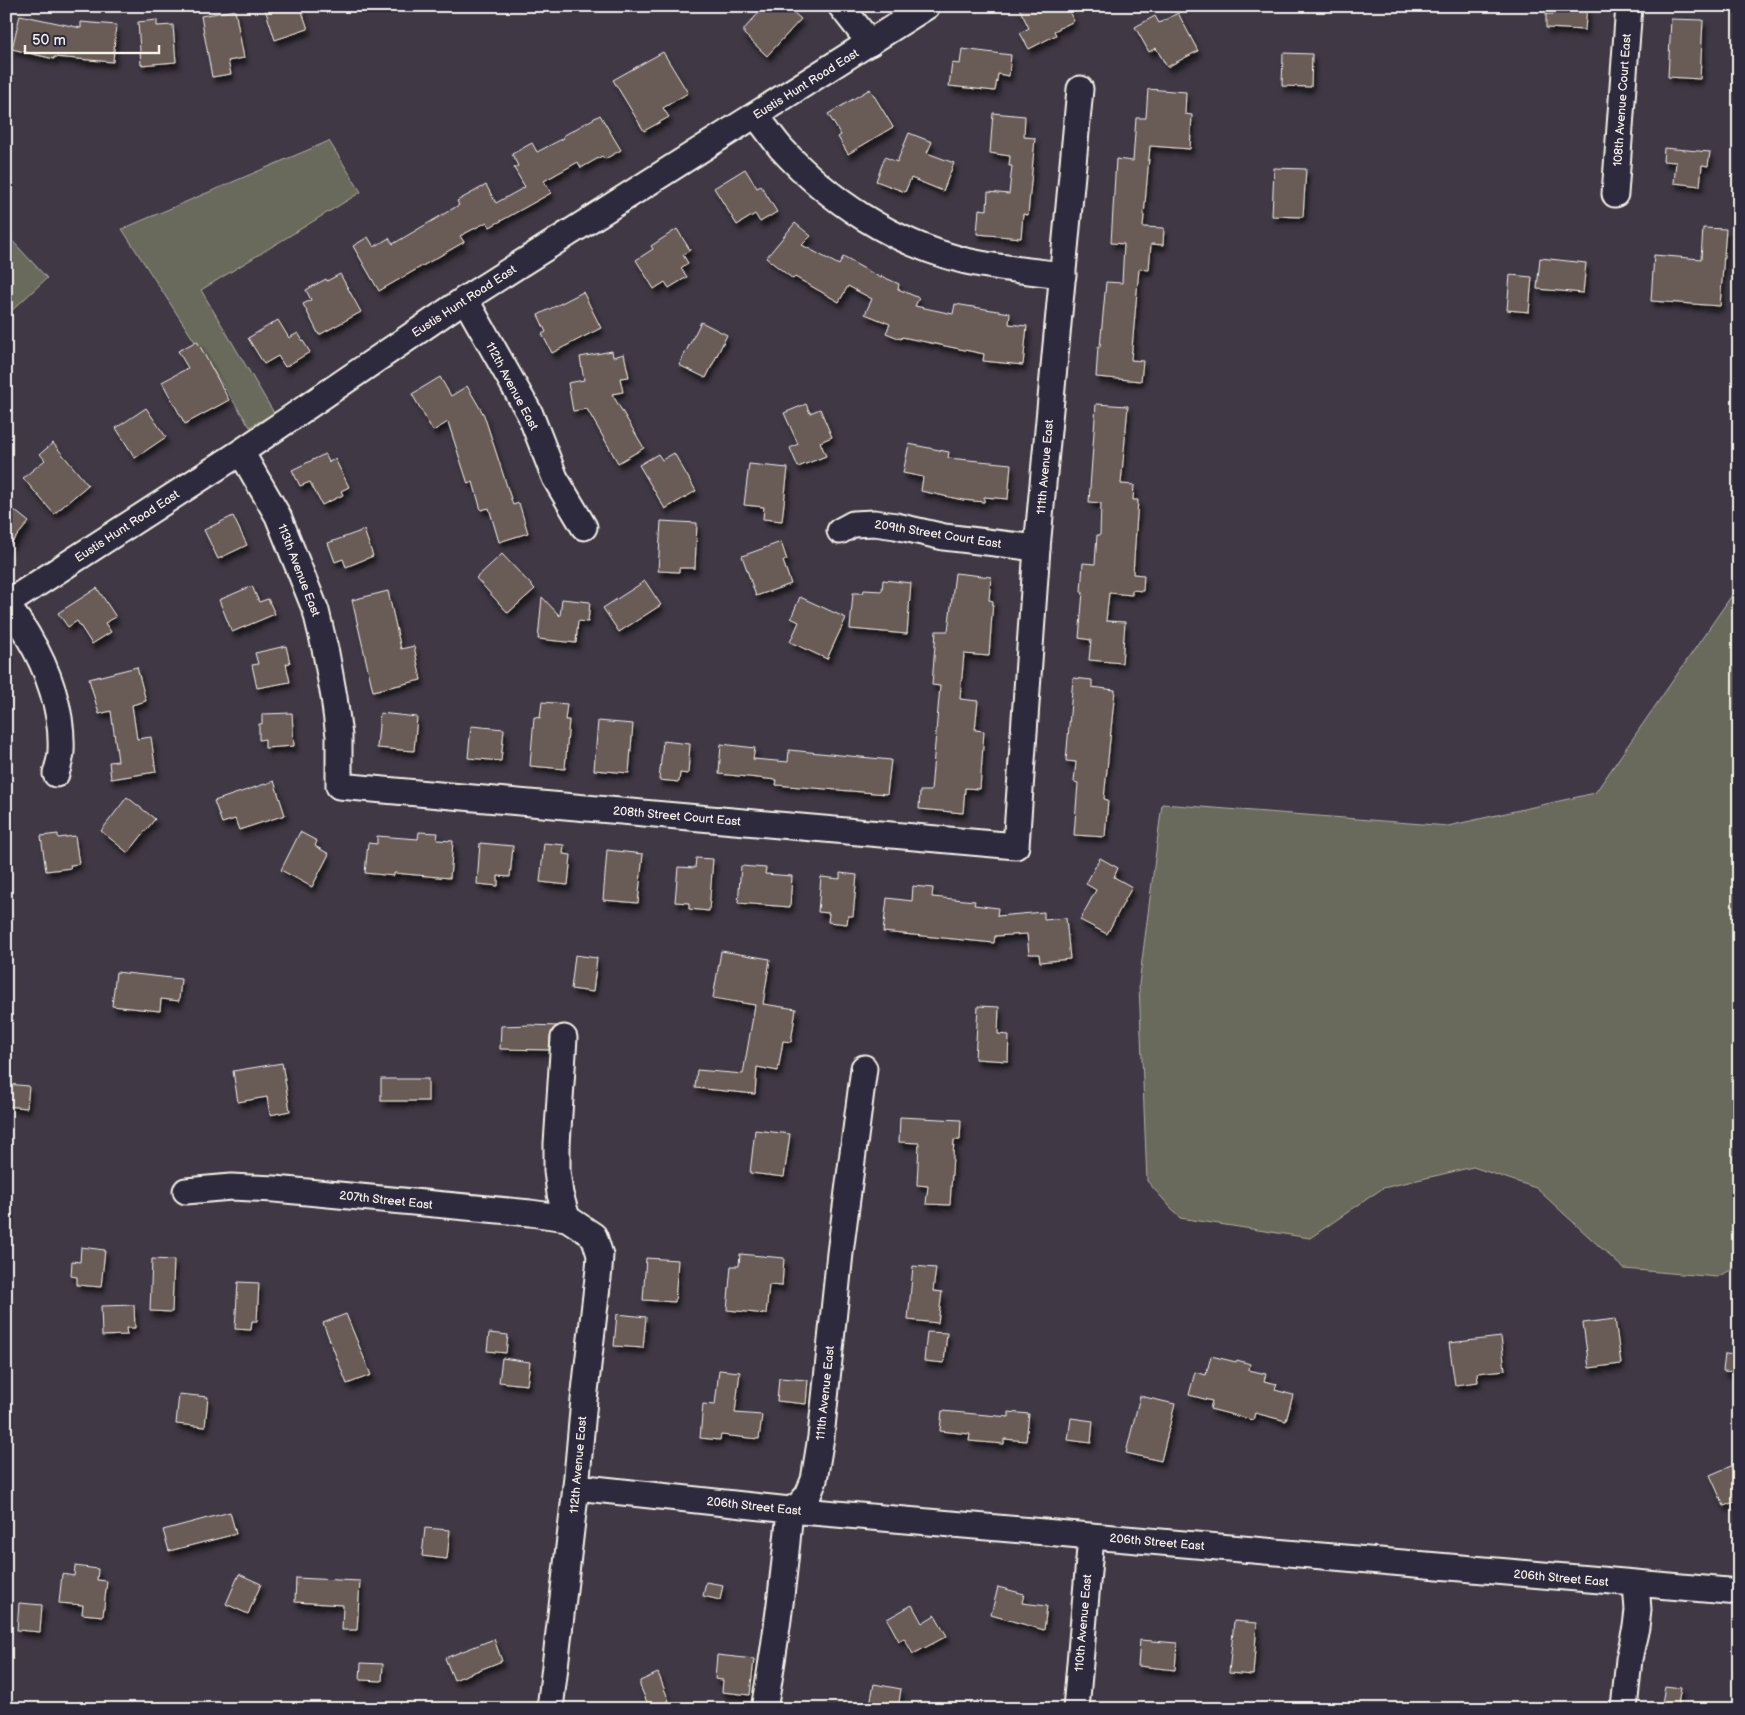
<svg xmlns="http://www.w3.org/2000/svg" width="1745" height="1715" font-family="'Balsamiq Sans',sans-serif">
<defs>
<filter id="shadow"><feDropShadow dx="3" dy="5.5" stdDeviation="2.5" flood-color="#0009"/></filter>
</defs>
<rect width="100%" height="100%" fill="#403945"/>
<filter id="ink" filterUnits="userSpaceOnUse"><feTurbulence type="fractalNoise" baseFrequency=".02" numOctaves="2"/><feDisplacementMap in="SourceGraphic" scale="10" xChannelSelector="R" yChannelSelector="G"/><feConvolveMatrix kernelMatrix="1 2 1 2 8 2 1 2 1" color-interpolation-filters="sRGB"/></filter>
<g filter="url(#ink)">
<!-- green -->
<g fill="#6a6b5c" stroke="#afaea2">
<path d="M329 141 361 192 201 290 274 413 250 427 122 229Z"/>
<path d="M6 234 47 278 6 316Z"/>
<path d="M1739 585V1266L1717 1277 1624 1269 1536 1188 1473 1167 1383 1188 1310 1238 1180 1218 1147 1181 1139 984 1162 804 1448 826 1595 793Z"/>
</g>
<!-- building -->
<g fill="#695b57" stroke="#f4f1e8" filter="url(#shadow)">
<path d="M264 6H300L308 29 275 40Z"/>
<path d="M765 6H786L801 19 767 56 744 34V29Z"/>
<path d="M1018 6H1066L1074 21 1054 31 1056 35 1029 49 1020 33 1029 28Z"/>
<path d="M1553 6H1587L1585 30 1546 28V14H1553Z"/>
<path d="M235 10 244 58 228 61 231 74 212 77 201 16Z"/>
<path d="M1178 13 1198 51 1167 67 1156 48 1149 52 1135 27 1155 16 1159 23Z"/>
<path d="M20 15 81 28V22L116 25 113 62 54 57V59L12 49Z"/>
<path d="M1671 19 1703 20 1700 79 1668 77Z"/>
<path d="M157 20V26L173 25 176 62 141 65 138 22Z"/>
<path d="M962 49 1011 55 1009 76 998 74 995 91 949 86 952 63 960 64Z"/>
<path d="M663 52 688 93 663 108 669 117 644 131 613 80Z"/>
<path d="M1283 53 1312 54 1311 87 1282 86Z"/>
<path d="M870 89 893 127 848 154 838 137 841 135 828 114Z"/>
<path d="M1148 89 1186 92 1185 114 1192 115 1190 149 1150 146 1143 227 1164 228 1163 245 1151 244 1149 270 1139 269 1131 360 1143 361 1141 381 1096 377 1098 347H1100L1106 282 1122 283 1124 244 1111 243 1116 159 1133 161 1136 118H1146Z"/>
<path d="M993 113 1025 116 1024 137 1035 138 1028 215 1023 214 1021 238 977 234 979 209 987 210 988 192 1009 194 1012 166H1009L1010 156 990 153Z"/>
<path d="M600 115 621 150 605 159 602 156 581 168 578 162 544 181 551 193 490 227 487 222 460 236 464 242 379 291 353 246 368 237 374 247 389 238 393 244 459 205 457 201 486 185 496 203 525 187 514 168 518 166 512 154 532 143 537 152 564 138 563 136Z"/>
<path d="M909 133 932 142 927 153 954 163 943 191 911 178 905 192 876 181 885 157 897 162Z"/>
<path d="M1664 148 1710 152 1708 166 1702 165 1700 186 1674 183 1676 162 1663 161Z"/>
<path d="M1274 168 1306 169 1303 217 1272 216Z"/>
<path d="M745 169 757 188 761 186 777 212 760 222 755 214 737 225 714 188Z"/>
<path d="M795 223 811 236 802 245 839 265 843 257 881 278V276L899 284 898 289 919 298 915 306 953 314 955 304 1010 313 1009 324 1027 326 1023 365 983 361 984 354 902 337 901 339 886 333 890 324 865 314 872 299 848 286 839 302 795 277 793 279 766 258Z"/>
<path d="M1703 228 1726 229 1720 306 1651 301 1654 255 1701 259Z"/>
<path d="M677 229 690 250 683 255 688 263 681 268 687 277 669 288 665 282 654 289 636 260 653 249 651 246Z"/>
<path d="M1540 258 1586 263 1583 293 1537 289Z"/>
<path d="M340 274 361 312 319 335 303 304 311 300 306 290 326 279 327 281Z"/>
<path d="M1510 275 1532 277 1529 312 1507 310Z"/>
<path d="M583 292 601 328 552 353 542 334 546 332 538 315Z"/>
<path d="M278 320 289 338 298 333 310 352 285 367 278 356 264 364 248 338Z"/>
<path d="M701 322 727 335 706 378 679 365Z"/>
<path d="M197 341 229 400 185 424 162 382 188 368 178 351Z"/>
<path d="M612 351 613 357 624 354 629 377 620 378 623 392 612 394 644 448 618 463 587 409 573 411 568 383 584 380 580 357Z"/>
<path d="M440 377 451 396 467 386 484 415 513 505 519 503 528 533 499 542 489 508 481 510 473 482 468 484 448 422 433 431 412 394Z"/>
<path d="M806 404 810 413 820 409 832 437 820 442 826 456 798 467 790 448 798 444 784 413Z"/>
<path d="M1096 404 1128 406 1121 484 1134 485 1133 500H1138L1133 574 1144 575 1143 591 1132 590V595L1109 593 1106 621 1125 622 1122 663 1089 660 1091 640 1079 638 1083 592H1081L1083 563 1095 564 1097 535H1100L1101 503 1089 502Z"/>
<path d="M146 408 166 437 135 458 116 428Z"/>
<path d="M53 443 88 485 54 514 23 478 45 460 40 454Z"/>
<path d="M909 444 949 452 948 458 1011 464 1008 499 984 497V502L963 500 921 491 923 477 903 473Z"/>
<path d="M674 453 696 491 665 509 639 465 658 454 662 460Z"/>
<path d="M325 454 329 462 335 459 349 487 341 491 343 495 322 505 310 482 300 486 292 470Z"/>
<path d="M749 464 788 468 782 521 763 519 764 507 744 505Z"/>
<path d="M14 510 29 522 6 549V519Z"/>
<path d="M233 516 247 545 218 559 204 530Z"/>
<path d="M661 521 697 523 695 568H679V572L658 571Z"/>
<path d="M364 530 373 556 346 567 343 559 335 562 328 543Z"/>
<path d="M781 542 787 560 783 561 791 584 756 596 742 556Z"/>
<path d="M502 554 535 589 508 613 476 578Z"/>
<path d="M955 573 991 577 989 600 993 601 989 656 964 654 960 699 978 701 975 730 984 731 980 789 965 788 963 813 919 809 920 791H931L940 686 932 685 936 631H948Z"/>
<path d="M883 580 911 583 907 634 850 629 853 593H863L864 590 882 591Z"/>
<path d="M645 581 661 605 619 632 603 608Z"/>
<path d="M252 586 259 602 268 599 275 614 232 632 219 600Z"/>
<path d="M97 588 116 617 105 623 111 632 92 644 77 621 68 627 58 613Z"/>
<path d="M388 591 401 649 414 646 421 680 373 691 352 600Z"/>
<path d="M542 597 560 616 562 599 590 602 588 622 578 621 576 643 538 639Z"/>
<path d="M800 597 846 618 827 659 790 642 799 622 791 618Z"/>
<path d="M286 646 290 663 286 664 290 682 257 688 252 665 258 664 255 653Z"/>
<path d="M137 667 146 701 132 705 137 739 151 737 156 772 111 779 109 762 118 761 111 711 99 714 89 679Z"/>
<path d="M1073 678 1092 680V687L1115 690 1104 799 1108 800 1105 837 1074 835 1078 783 1074 782 1076 762 1066 761Z"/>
<path d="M542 702 567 704 565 720H569L565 769 530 766 534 717 540 718Z"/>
<path d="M292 713 294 746 265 748V739L259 740V724H262V714Z"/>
<path d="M380 713 417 717 414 751 377 748Z"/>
<path d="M598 721 633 724 629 773 594 770Z"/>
<path d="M471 726 504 729 501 761 468 758Z"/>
<path d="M663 741 690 744 688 774 680 773 679 782 659 780Z"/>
<path d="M721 744 755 748 753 759 788 762 789 750 891 760 887 794 776 785 777 780 719 774Z"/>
<path d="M274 781 285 815 239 830 235 819 222 823 214 801Z"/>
<path d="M127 797 155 819 128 853 101 831Z"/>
<path d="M300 832 317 841 315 846 329 854 312 887 281 870Z"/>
<path d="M419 832 438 833 437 840 453 841 450 878 394 873V876L365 873 368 843 377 844V836L418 839Z"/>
<path d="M58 834V838L75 836 79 864 70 865 71 868 46 871 41 836Z"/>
<path d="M480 843 513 846 510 877 498 876V886L477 884Z"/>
<path d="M544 843 564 845 563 854 571 855 568 885 540 882Z"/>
<path d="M607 850 643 854 638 903 603 900Z"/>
<path d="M696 858 713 859 709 911 689 909V903L675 902 678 867 695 868Z"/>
<path d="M1100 858 1118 868 1114 877 1132 887 1107 934 1080 920 1096 890 1086 884Z"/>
<path d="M741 866 766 868 765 874 792 876 790 907 738 903Z"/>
<path d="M840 873 857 875 853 916H848L847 924 828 922 829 913 818 912 821 877 840 879Z"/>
<path d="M913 886 933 888 932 897 975 901 974 905 998 908 997 916 1044 912V920L1066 918 1070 959 1040 962 1039 954H1029L1027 934 995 936 994 943 883 932 887 898 912 901Z"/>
<path d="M721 951 770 959 763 1004 796 1009 791 1042 783 1041 778 1071 757 1067 755 1094 695 1088 697 1070 743 1074 755 1005 713 998Z"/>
<path d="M575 955 597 958 593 992 571 989Z"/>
<path d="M116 972 181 979 179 1001 161 999 160 1011 112 1006Z"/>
<path d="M978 1006 999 1007 998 1034 1009 1035 1008 1061 975 1059Z"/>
<path d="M530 1025 557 1026 552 1030 550 1037 549 1050 500 1049 501 1026Z"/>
<path d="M282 1063 290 1111 270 1115 267 1097 238 1102 233 1071Z"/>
<rect x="381" y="1079" width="47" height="22"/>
<path d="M6 1084 29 1086 27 1108 6 1106Z"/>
<path d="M900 1117 961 1120 960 1140H954L950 1205 926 1204 928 1186 917 1185 919 1143 899 1142Z"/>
<path d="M755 1130 790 1134 784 1177 750 1173Z"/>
<path d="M81 1247 105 1250 101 1287 77 1285V1277L71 1276 72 1261 80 1262Z"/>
<path d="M740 1254 784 1258 782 1286 769 1285 766 1314 727 1310 731 1266H739Z"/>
<path d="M646 1258 678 1260 675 1302 643 1300Z"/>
<path d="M152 1259 174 1260 172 1312 150 1311Z"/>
<path d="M913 1266 936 1268 933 1291 942 1292 938 1323 908 1320Z"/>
<path d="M238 1282 259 1283 257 1321H252L251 1330 235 1329Z"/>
<path d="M134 1305 135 1328H126L127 1335 102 1336 101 1306Z"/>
<path d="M346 1314 371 1375 347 1384 323 1323Z"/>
<path d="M617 1314 646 1317 643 1348 614 1346Z"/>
<path d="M1615 1319 1621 1364 1589 1368 1583 1323Z"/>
<path d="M927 1332 947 1333 944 1363 924 1361Z"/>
<path d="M489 1333 508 1335 506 1353 487 1351Z"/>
<path d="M1501 1337 1505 1370 1477 1373 1478 1382 1455 1385 1449 1343Z"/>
<path d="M1725 1354 1739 1355V1372L1723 1371Z"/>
<path d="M1211 1356 1236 1362 1237 1360 1250 1364 1249 1370 1266 1374 1264 1381 1277 1384 1275 1390 1293 1395 1286 1421 1255 1413 1253 1420 1210 1409 1212 1401 1189 1395 1195 1372 1206 1375Z"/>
<path d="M502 1358 530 1362 527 1385 499 1382Z"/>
<path d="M719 1370 740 1372 735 1413 762 1415 759 1439 721 1435 720 1440 700 1438 703 1404 715 1405Z"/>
<path d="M779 1378 808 1380 806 1404 777 1401Z"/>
<path d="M179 1394 208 1397 205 1427 176 1424Z"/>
<path d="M1140 1396 1175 1404 1161 1461 1126 1453Z"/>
<path d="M942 1411 1009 1417V1412L1029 1414 1026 1441 1004 1439V1444L969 1441 970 1434 940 1431Z"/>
<path d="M1071 1418 1093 1421 1091 1443 1068 1440Z"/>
<path d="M1731 1466 1739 1481V1500L1724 1506 1710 1475Z"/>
<path d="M230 1512 236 1534 169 1551 163 1530Z"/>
<path d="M425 1528 450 1530 447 1559 422 1556Z"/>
<path d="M75 1566 98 1569 97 1580 107 1581 103 1616 82 1614 83 1605 59 1603 62 1574 74 1576Z"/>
<path d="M239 1574 261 1584 248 1614 226 1604Z"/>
<path d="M296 1578 360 1581 357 1630H342L343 1605 295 1602Z"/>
<path d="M706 1582 723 1585 720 1600 703 1596Z"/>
<path d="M998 1587 1024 1594 1022 1603 1047 1606 1044 1630 991 1615Z"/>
<path d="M19 1603 42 1605 40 1632 17 1630Z"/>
<path d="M912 1605 922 1623 935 1615 947 1636 913 1654 904 1638 899 1641 887 1619Z"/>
<path d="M1234 1621 1257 1623 1253 1675 1229 1673Z"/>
<path d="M494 1639 502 1661 454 1680 445 1658Z"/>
<path d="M1140 1640 1177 1643 1175 1670 1138 1666Z"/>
<path d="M717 1655 754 1659 750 1695 722 1692 723 1680 715 1679Z"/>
<path d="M361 1663 383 1664 382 1681 360 1680Z"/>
<path d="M658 1673 669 1701 665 1702 668 1709H650L640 1686V1681Z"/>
<path d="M874 1684 901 1689 898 1709 870 1704Z"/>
<path d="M1665 1686 1681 1688 1677 1709H1661Z"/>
</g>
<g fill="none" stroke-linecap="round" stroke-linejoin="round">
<!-- minor casing -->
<g stroke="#f4f1e8" stroke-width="29">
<g id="minor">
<path d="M841 6 870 43"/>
<path d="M756 115C764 126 772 137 781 148 829 201 892 242 962 260 995 268 1030 271 1063 275"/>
<path d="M1615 194 1629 6"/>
<path d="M465 299 530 414 555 478 584 527"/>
<path d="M241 452 278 516 316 611 326 653 334 697 339 736V786L1016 846 1037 548 1080 89"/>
<path d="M840 531 853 524 874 523 896 526 944 537 1037 548"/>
<path d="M6 604 241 452 465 299 927 6"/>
<path d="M6 604C14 615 22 625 28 636 48 669 63 712 61 751 61 758 58 766 56 774"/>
<path d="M564 1038 557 1144V1171L560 1194 567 1218"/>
<path d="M186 1191 231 1187 275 1189 530 1213 567 1218 594 1236 600 1255 599 1269 584 1400 576 1487 550 1709"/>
<path d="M576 1487 790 1510 1739 1592"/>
<path d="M764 1709C776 1643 784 1577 790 1510L799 1505 808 1495 814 1480 821 1437 840 1253 864 1068"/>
<path d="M1076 1709 1091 1537"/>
<path d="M1624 1709 1629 1659 1636 1627 1638 1610 1636 1584"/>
</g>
</g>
<!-- minor -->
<use href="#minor" stroke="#2f2a3d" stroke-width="25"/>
</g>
</g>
<g text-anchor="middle" stroke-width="4.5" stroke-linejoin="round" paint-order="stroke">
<!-- street labels -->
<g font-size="12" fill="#f4f1e8" stroke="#2f2a3d">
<text transform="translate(806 84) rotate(-32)" y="4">Eustis Hunt Road East</text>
<text transform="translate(1622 100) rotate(-86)" y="4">108th Avenue Court East</text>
<text transform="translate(464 301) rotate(-33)" y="4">Eustis Hunt Road East</text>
<text transform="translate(512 386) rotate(62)" y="4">112th Avenue East</text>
<text transform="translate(1045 467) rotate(-85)" y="4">111th Avenue East</text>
<text transform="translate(127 526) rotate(-33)" y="4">Eustis Hunt Road East</text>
<text transform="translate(938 534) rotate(9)" y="4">209th Street Court East</text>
<text transform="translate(299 570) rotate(69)" y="4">113th Avenue East</text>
<text transform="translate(677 816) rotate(5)" y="4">208th Street Court East</text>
<text transform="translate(386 1200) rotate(6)" y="4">207th Street East</text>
<text transform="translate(825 1393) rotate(-84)" y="4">111th Avenue East</text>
<text transform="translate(578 1465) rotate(-85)" y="4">112th Avenue East</text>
<text transform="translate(754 1506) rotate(6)" y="4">206th Street East</text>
<text transform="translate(1157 1542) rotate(5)" y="4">206th Street East</text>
<text transform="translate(1561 1578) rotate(5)" y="4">206th Street East</text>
<text transform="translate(1083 1623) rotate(-85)" y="4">110th Avenue East</text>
</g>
</g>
<!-- margin -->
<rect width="1745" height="1715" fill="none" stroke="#2f2a3d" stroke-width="25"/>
<rect x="12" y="12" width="1720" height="1690" fill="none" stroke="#f4f1e8" stroke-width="2" filter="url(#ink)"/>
<!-- scale -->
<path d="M25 45v8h134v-8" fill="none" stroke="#f4f1e8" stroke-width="2.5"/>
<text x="32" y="45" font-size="15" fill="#f4f1e8" stroke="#2f2a3d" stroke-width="4" paint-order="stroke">50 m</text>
</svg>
